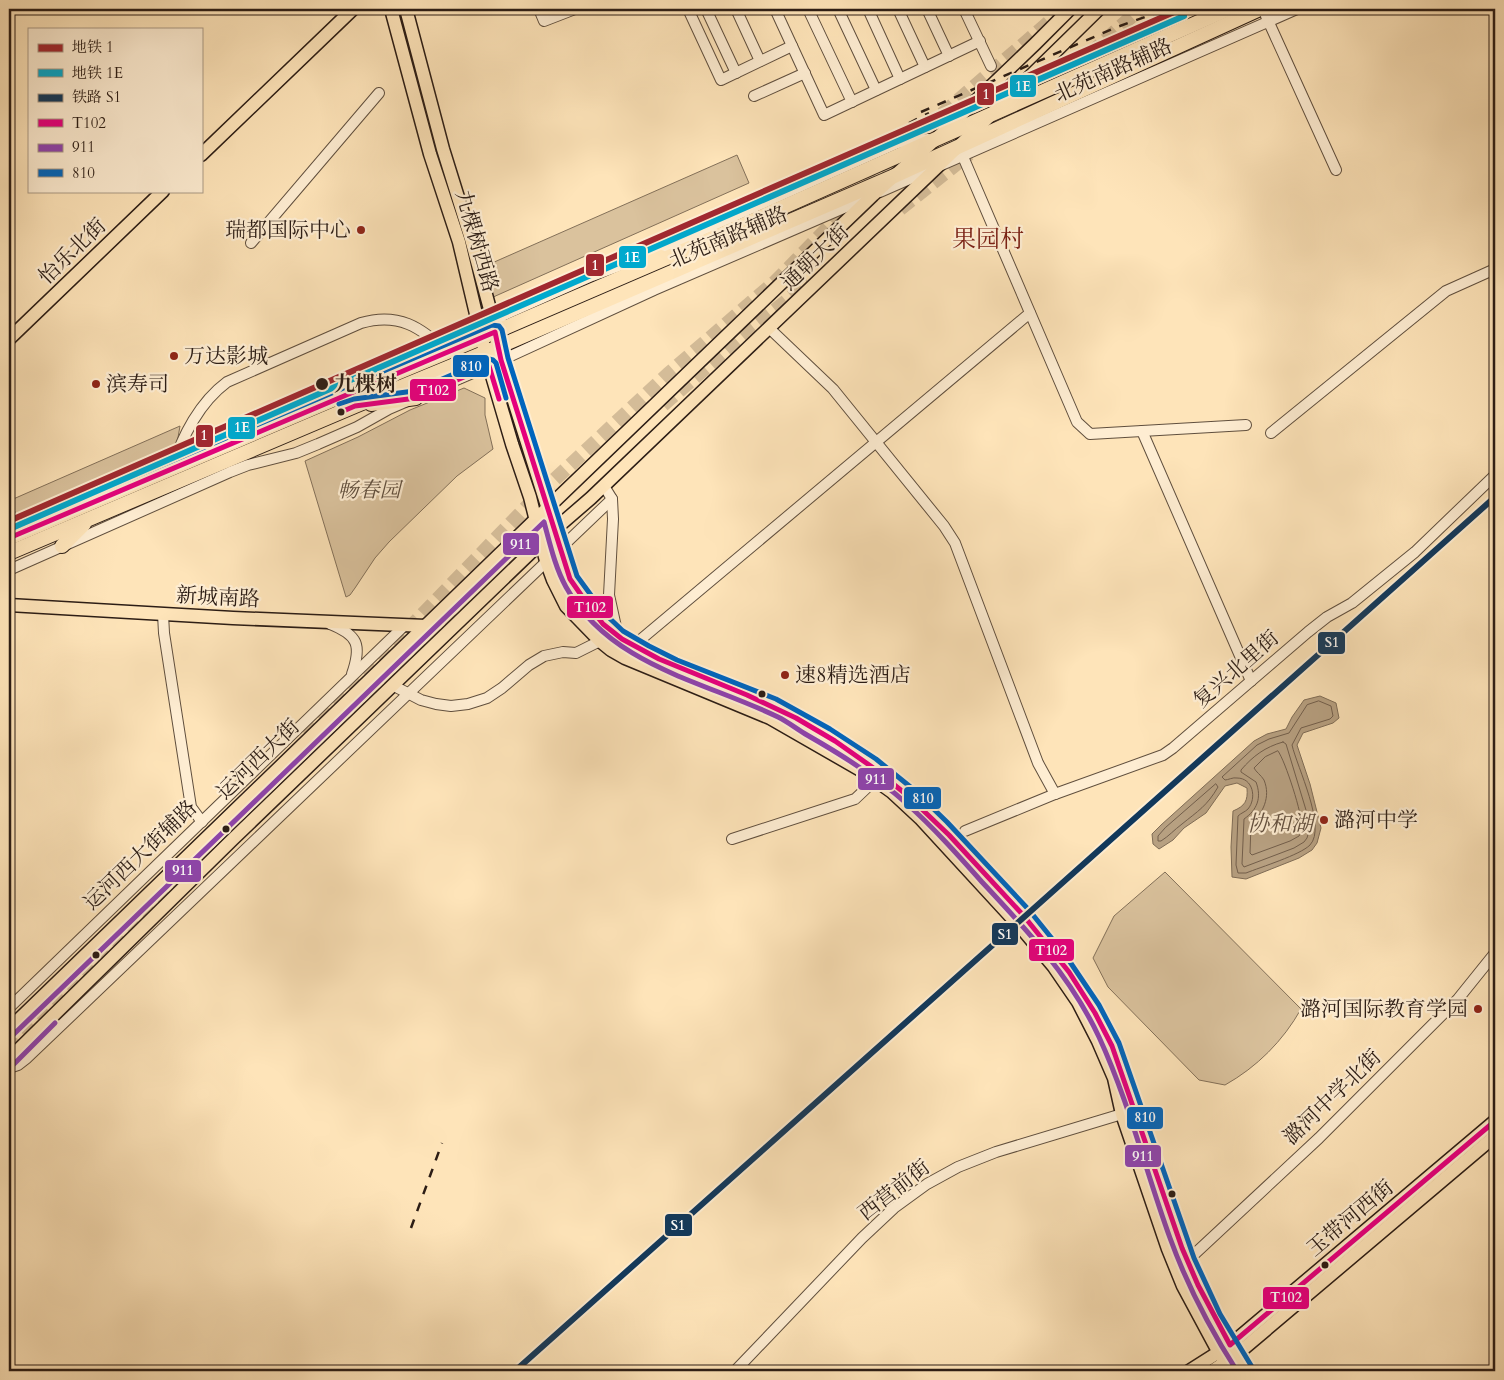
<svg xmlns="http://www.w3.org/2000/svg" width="1504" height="1380" font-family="Cardo,'Noto Serif SC',serif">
<rect width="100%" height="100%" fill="#fee4b9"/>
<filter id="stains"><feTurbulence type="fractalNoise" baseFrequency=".004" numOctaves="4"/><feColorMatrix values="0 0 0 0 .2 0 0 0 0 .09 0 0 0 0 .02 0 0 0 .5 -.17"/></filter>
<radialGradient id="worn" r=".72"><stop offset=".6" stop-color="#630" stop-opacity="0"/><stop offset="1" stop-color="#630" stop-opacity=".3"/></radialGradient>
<!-- green -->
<g fill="#dac29d" stroke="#837059">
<path d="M737 155 749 183 491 298 483 267Z"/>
<path d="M464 388 485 398V415L493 449 457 476 389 542 375 558 355 588 350 595 346 597 305 461 358 437 410 410Z"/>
<path d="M180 426 176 449 17 518 11 500Z"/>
<path d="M1165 872 1301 1009C1283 1041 1257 1067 1225 1085L1199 1080 1108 987 1093 958 1114 916Z"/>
</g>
<!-- water -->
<path fill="#b7a081" stroke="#7f6c56" d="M1320 696 1336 703 1339 718 1333 723 1303 733 1297 745 1310 784 1321 828 1317 843 1312 850 1299 858 1246 879 1232 877 1231 847 1233 811C1245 806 1248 801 1247 788L1237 783 1225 786 1206 813 1184 828 1173 840 1159 849 1153 844 1152 834 1161 825 1254 741 1267 734 1286 729 1292 717 1304 700Z"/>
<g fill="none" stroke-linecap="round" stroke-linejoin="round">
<!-- shore -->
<g stroke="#725e4b" stroke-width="1">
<path d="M1319 701 1331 706 1333 716 1330 719 1301 728 1292 745C1297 767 1327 827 1310 845 1300 855 1261 867 1246 873H1238L1236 865 1238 816C1241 813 1245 812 1248 809 1257 798 1253 778 1237 778 1233 777 1228 780 1225 780L1222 777 1257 745 1269 739 1289 733 1307 705Z"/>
<path d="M1283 742 1286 744 1306 810 1310 827 1307 838 1304 842 1294 848 1244 867 1242 864 1244 819C1257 810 1262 798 1256 782L1241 772V770C1253 756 1265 747 1283 742Z"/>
<path d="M1278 751C1285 760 1303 816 1302 828 1302 829 1300 835 1299 836L1290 841 1252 855 1250 853 1251 824C1263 813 1271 797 1264 780 1261 775 1256 772 1254 768L1265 757Z"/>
<path d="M1216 784 1218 787C1207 806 1198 811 1182 824 1174 830 1169 836 1161 841H1158V836L1165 828Z"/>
</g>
<!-- highway-tunnel -->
<g stroke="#d4bc98" stroke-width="14" stroke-dasharray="14 7" stroke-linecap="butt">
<path d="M1009 121 1070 72 1140 9"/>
<path d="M867 187 920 133 1055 17"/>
<path d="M900 209 969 154"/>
<path d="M663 405 746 333 809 283"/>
<path d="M305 734 362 677 538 495 668 374 776 281 852 203"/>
<path d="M9 1050 375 689 465 595"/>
</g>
<!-- minor casing -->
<g stroke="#604f3e" stroke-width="12">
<g id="minor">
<path d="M539 9 544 21 575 9"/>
<path d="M688 9 721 80 792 46"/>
<path d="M706 9 736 73"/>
<path d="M736 9 760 61"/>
<path d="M775 9 824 115 980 41"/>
<path d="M808 9 852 102"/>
<path d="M838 9 876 90"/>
<path d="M868 9 900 79"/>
<path d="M898 9 925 67"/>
<path d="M927 9 949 56"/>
<path d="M964 9 991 66"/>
<path d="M1266 16 1336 170"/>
<path d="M754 96 805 73"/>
<path d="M961 152 1077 422 1090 434 1246 425"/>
<path d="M880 192 1297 9"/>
<path d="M251 243 379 93"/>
<path d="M769 328 833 389 944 526 955 543 1038 763 1055 794"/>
<path d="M495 332 502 316 592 276 638 259 898 143 928 139"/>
<path d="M1142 431 1251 681"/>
<path d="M1271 433 1446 291 1495 269"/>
<path d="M173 467C182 436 200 402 227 382L361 323C398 312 421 327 447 352"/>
<path d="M604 486 612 499 613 519 609 595 618 636"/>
<path d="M9 527 99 489 126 483"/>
<path d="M9 570 230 472 248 465 296 453 318 444 357 427 389 409 489 366 654 290 867 198"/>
<path d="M163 614 164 633 191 807 202 822"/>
<path d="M330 624C358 635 362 645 352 674"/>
<path d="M633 646 1030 313"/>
<path d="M394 686 421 700 436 704 451 706 468 704 487 698 502 688 529 665 544 656 563 652 576 653 600 641"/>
<path d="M965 831 1055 794 1163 755 1173 748 1308 632 1327 617 1352 603 1415 552 1495 475"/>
<path d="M732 839 855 799 875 780"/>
<path d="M9 1008 405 625"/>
<path d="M9 1068 18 1065 27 1058 612 499"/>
<path d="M1187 1261 1319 1138 1458 999 1495 953"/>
<path d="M735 1371 862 1238 894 1208 927 1184 958 1167 996 1152 1122 1114"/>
</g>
</g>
<!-- major casing -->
<g stroke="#2c1d15" stroke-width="15">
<g id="major">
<path d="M391 9 430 154 459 242 485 352 512 444 530 497 546 561 553 580 566 606 600 641 611 650 625 658 770 718 864 772 892 792 920 818 1023 930 1054 967 1078 1002 1098 1041 1114 1078 1122 1114 1168 1249 1183 1286 1219 1353 1231 1371"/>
<path d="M406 9 443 149 471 239 491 313 501 360 570 579C583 601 599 622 619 637 651 660 696 675 733 690 748 696 764 701 778 709 810 726 842 744 871 765 905 790 935 820 963 850 1017 907 1072 964 1107 1035 1122 1065 1131 1100 1142 1132 1157 1175 1170 1219 1187 1261 1202 1299 1224 1337 1246 1371"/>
<path d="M201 155 353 9"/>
<path d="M9 339 163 191"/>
<path d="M9 605 233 618 426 626"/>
<path d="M9 1029 536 519 873 195 937 138 1035 44 1070 9"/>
<path d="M9 1059 233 839 554 530 591 498 958 147 1099 9"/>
<path d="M1189 1371 1230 1345 1495 1121"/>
<path d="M1212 1371 1236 1355 1495 1136"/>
</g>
</g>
<!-- highway casing -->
<g stroke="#2c1d15" stroke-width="16">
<g id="highway">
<path d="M638 259 661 257"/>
<path d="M371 404 416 398"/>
<path d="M9 538 351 392 481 338 734 229 1228 9"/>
<path d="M62 546 84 524"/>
<path d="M9 553 355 406 498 347 892 177 1260 9"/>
</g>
</g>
<!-- minor -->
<use href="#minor" stroke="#feedd2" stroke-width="10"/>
<!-- major -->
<use href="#major" stroke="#fee4b9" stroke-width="12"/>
<!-- highway -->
<use href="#highway" stroke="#fee4b9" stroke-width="14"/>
<!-- rail -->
<g stroke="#2c1d15" stroke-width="2.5" stroke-dasharray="9 9" stroke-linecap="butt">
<path d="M921 112 1117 27 1167 9"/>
<path d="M909 123 929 113"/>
<path d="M411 1228 442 1143"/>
</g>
<!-- bus-1 casing -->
<g stroke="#feedd2" stroke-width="9">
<g id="bus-1">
<path d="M341 412 355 406 416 398 489 366 499 399"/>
<path d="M9 538 495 332 501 360 570 579 586 602 603 624 622 639 659 659 747 695 796 718 835 741 872 767 907 795 949 835 1023 915 1069 972 1095 1013 1112 1046 1182 1248 1198 1285 1230 1345 1495 1121"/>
</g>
</g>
<!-- bus-2 casing -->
<g stroke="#feedd2" stroke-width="9">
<g id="bus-2">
<path d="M14 1034 544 522C550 544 555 567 566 587 610 666 704 681 778 717 788 722 797 729 807 735 842 755 876 776 906 803 934 828 958 855 982 882 1027 930 1071 977 1099 1037 1129 1102 1146 1172 1170 1238 1187 1285 1210 1329 1237 1371"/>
<path d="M14 1064 55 1023"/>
</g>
</g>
<!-- bus-3 casing -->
<g stroke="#feedd2" stroke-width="9">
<g id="bus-3">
<path d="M339 404 354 399 414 391 489 359 493 360 496 363 506 398"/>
<path d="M9 530 492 325 499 326 502 330 508 358 577 576 604 613 623 631 649 646 677 660 776 699 830 729 876 759 913 789 947 822 1029 910 1066 956 1099 1005 1119 1043 1194 1258 1220 1314 1252 1367"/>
</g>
</g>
<!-- bus-1 -->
<use href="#bus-1" stroke="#e5007d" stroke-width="5"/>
<!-- bus-2 -->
<use href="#bus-2" stroke="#8e44ad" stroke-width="5"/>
<!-- bus-3 -->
<use href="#bus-3" stroke="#0065bd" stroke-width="5"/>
<!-- rail-1 casing -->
<g stroke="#feedd2" stroke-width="10">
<path id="rail-1" d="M515 1371 1495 497"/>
</g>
<!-- rail-1 -->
<use href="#rail-1" stroke="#11385b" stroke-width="6"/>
<!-- metro-1 casing -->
<g stroke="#feedd2" stroke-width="10">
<path id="metro-1" d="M9 521 1181 9"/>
</g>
<!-- metro-2 casing -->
<g stroke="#feedd2" stroke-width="10">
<path id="metro-2" d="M12 528 1184 16"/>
</g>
<!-- metro-1 -->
<use href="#metro-1" stroke="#a12830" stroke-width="6"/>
<!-- metro-2 -->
<use href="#metro-2" stroke="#00a9ce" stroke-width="6"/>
</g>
<!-- markers -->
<g fill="#8f2418" stroke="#feedd2" stroke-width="2">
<circle cx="361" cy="230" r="5"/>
<circle cx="174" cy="356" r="5"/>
<circle cx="96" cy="384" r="5"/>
<circle cx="785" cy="675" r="5"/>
<circle cx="1324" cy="820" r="5"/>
<circle cx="1478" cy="1009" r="5"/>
</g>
<g fill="#2c1d15" stroke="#feedd2" stroke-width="2">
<circle cx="322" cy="384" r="7"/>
<circle cx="341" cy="412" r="4.5"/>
<circle cx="762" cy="694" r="4.5"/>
<circle cx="226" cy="829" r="4.5"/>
<circle cx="96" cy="955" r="4.5"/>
<circle cx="1172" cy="1194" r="4.5"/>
<circle cx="1325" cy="1265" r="4.5"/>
</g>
<g text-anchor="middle" stroke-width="4.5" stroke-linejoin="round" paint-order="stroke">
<!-- street labels -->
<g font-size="21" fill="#2c1d15" stroke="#feedd2">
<text transform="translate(1113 70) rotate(-24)" y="7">北苑南路辅路</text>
<text transform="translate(728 237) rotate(-23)" y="7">北苑南路辅路</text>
<text transform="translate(477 241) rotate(74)" y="7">九棵树西路</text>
<text transform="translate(72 251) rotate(-44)" y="7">怡乐北街</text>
<text transform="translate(815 257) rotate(-44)" y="7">通朝大街</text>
<text transform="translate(218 597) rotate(3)" y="7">新城南路</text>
<text transform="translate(1236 669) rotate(-41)" y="7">复兴北里街</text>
<text transform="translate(258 759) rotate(-44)" y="7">运河西大街</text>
<text transform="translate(140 855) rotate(-44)" y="7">运河西大街辅路</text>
<text transform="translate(1332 1097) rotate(-44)" y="7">潞河中学北街</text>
<text transform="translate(894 1190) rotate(-38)" y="7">西营前街</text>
<text transform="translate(1350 1218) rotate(-40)" y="7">玉带河西街</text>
</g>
<!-- poi labels -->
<g font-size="21" fill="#2c1d15" stroke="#feedd2" text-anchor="start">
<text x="351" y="237" text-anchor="end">瑞都国际中心</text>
<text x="184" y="363">万达影城</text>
<text x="106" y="391">滨寿司</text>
<text x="795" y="682">速8精选酒店</text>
<text x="1334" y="827">潞河中学</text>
<text x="1468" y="1016" text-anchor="end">潞河国际教育学园</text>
</g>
<!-- stop labels -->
<g font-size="21" font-weight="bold" fill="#2c1d15" stroke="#feedd2" text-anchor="start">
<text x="334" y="391">九棵树</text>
</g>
<!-- park labels -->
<g font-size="21" font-style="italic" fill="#604f3e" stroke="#feedd2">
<text x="369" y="497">畅春园</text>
</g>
<!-- water labels -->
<g font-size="22" font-style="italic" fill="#645140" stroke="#feedd2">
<text x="1280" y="831">协和湖</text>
</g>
<!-- quarter labels -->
<g font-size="24" fill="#7a1f14" stroke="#feedd2">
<text x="988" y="247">果园村</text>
</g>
</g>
<g stroke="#feedd2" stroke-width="2">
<rect x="1009" y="74" width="28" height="24" rx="5" fill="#00a9ce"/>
<rect x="976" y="82" width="19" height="24" rx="5" fill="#a12830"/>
<rect x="618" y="245" width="29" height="24" rx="5" fill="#00a9ce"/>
<rect x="585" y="253" width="20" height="24" rx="5" fill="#a12830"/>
<rect x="452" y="354" width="38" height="24" rx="5" fill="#0065bd"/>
<rect x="409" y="378" width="48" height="24" rx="5" fill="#e5007d"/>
<rect x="227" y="416" width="29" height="24" rx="5" fill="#00a9ce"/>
<rect x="195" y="424" width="19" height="24" rx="5" fill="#a12830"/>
<rect x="502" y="532" width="38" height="24" rx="5" fill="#8e44ad"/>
<rect x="566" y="595" width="48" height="24" rx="5" fill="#e5007d"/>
<rect x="1317" y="631" width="29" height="24" rx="5" fill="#11385b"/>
<rect x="857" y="767" width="38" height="24" rx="5" fill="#8e44ad"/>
<rect x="903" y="786" width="39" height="24" rx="5" fill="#0065bd"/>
<rect x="164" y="859" width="38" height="24" rx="5" fill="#8e44ad"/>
<rect x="991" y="922" width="28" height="24" rx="5" fill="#11385b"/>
<rect x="1028" y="938" width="47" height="24" rx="5" fill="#e5007d"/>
<rect x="1126" y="1106" width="38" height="24" rx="5" fill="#0065bd"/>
<rect x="1124" y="1144" width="38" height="24" rx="5" fill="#8e44ad"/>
<rect x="664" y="1213" width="29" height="24" rx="5" fill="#11385b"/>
<rect x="1262" y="1286" width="48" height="24" rx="5" fill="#e5007d"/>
</g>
<g font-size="14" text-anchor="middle" font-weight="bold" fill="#fff">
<text x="1023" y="91">1E</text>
<text x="986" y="99">1</text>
<text x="632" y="262">1E</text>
<text x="595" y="270">1</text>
<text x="471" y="371">810</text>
<text x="433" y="395">T102</text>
<text x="242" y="432">1E</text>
<text x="204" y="440">1</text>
<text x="521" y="549">911</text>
<text x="590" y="612">T102</text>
<text x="1332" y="647">S1</text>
<text x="876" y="784">911</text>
<text x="923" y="803">810</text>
<text x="183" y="875">911</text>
<text x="1005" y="939">S1</text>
<text x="1051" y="955">T102</text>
<text x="1145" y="1122">810</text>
<text x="1143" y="1161">911</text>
<text x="678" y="1230">S1</text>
<text x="1286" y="1302">T102</text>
</g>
<!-- margin -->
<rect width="1504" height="1380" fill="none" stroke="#fee4b9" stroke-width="30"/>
<rect x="10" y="10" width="1484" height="1360" fill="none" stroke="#2c1d15" stroke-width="2.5"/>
<rect x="15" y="15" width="1474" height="1350" fill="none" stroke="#2c1d15"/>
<!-- legend -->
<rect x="28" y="28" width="175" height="165" fill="#feedd2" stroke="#aa9a86"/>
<rect x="38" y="44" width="25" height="8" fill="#a12830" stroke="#aa9a86"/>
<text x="72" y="52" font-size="15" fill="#2c1d15">地铁 1</text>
<rect x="38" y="69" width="25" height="8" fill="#00a9ce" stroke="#aa9a86"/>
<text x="72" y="78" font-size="15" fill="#2c1d15">地铁 1E</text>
<rect x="38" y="94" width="25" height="8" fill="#11385b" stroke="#aa9a86"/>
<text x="72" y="102" font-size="15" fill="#2c1d15">铁路 S1</text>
<rect x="38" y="119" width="25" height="8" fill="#e5007d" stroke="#aa9a86"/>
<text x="72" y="128" font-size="15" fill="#2c1d15">T102</text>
<rect x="38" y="144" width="25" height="8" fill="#8e44ad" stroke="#aa9a86"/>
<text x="72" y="152" font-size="15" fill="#2c1d15">911</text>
<rect x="38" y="169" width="25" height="8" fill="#0065bd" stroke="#aa9a86"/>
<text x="72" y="178" font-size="15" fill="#2c1d15">810</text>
<rect width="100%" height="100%" filter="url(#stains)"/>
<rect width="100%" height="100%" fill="url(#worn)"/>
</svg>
